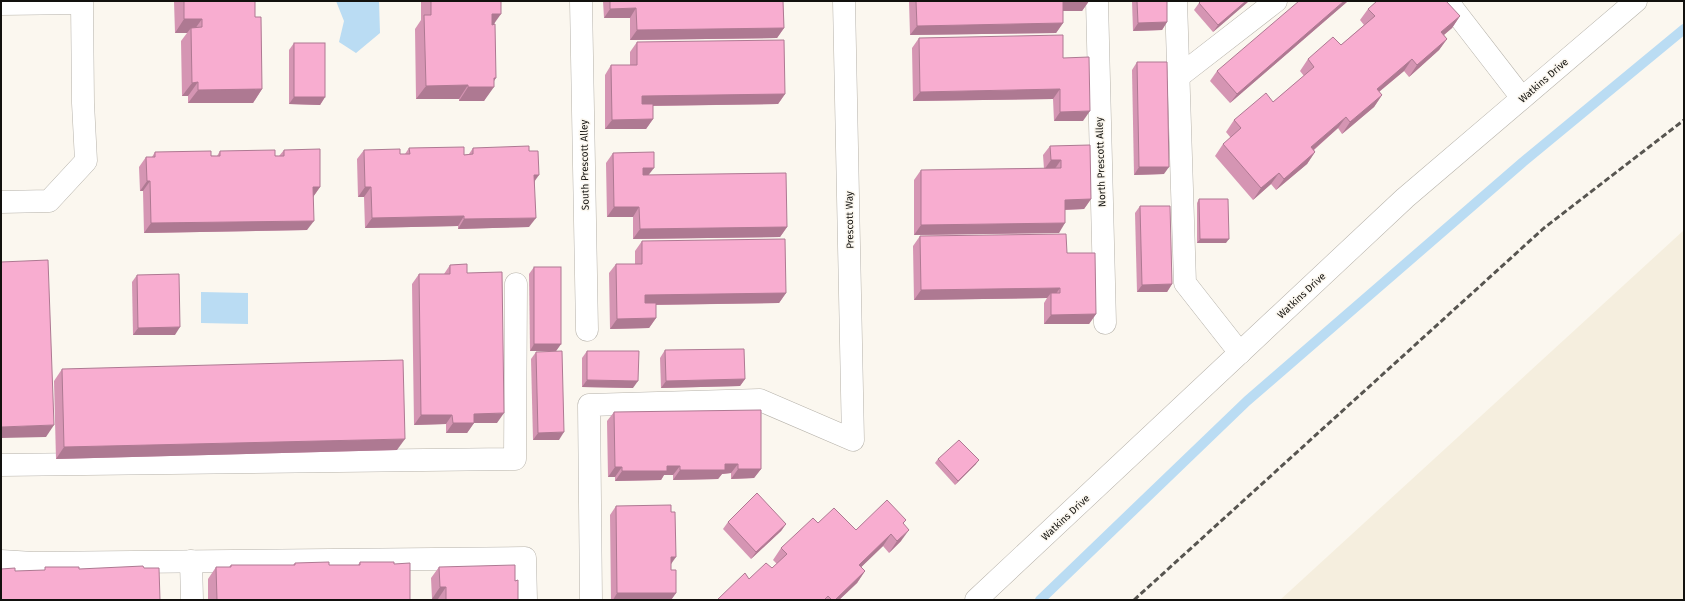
<svg xmlns="http://www.w3.org/2000/svg" width="1685" height="601" font-family="'Fira Sans',sans-serif">
<rect width="100%" height="100%" fill="#fbf7ef"/>
<!-- built -->
<path fill="#f5eede" d="M1684 230V600H1280Z"/>
<!-- water -->
<g fill="#badcf3">
<path d="M336 1H379L380 33 356 53 339 42 344 21Z"/>
<path d="M201 292 248 293V324L201 323Z"/>
</g>
<g fill="none" stroke-linecap="round" stroke-linejoin="round">
<!-- stream -->
<path stroke="#badcf3" stroke-width="10" d="M1040 600 1247 401 1523 162 1684 29"/>
<!-- minor casing -->
<g stroke="#b6b2aa" stroke-width="23">
<g id="minor">
<path d="M581 1 587 330"/>
<path d="M1097 1 1105 323"/>
<path d="M1176 1 1185 283 1240 353"/>
<path d="M1447 1 1522 98"/>
<path d="M1 4 82 3 83 103 86 161 49 201 1 202"/>
<path d="M1178 77 1276 1"/>
<path d="M1 465 515 459 516 284"/>
<path d="M1 561 33 563 525 558 526 600"/>
<path d="M191 561 192 600"/>
<path d="M591 600 589 405 760 400 853 440 844 1"/>
<path d="M976 600 1405 198 1636 1"/>
</g>
</g>
<!-- minor -->
<use href="#minor" stroke="#fff" stroke-width="22"/>
<!-- rail -->
<path stroke="#575550" stroke-width="3" stroke-dasharray="6 3" stroke-linecap="butt" d="M1134 600 1544 228 1684 120"/>
</g>
<!-- wall -->
<g fill="#d595b3">
<path d="M174 1H255V17L262 89 253 103H188V96H182L181 41 187 33H175Z"/>
<path d="M421 1H501L494 25V81L484 101H459V99H416L415 29 421 20Z"/>
<path d="M603 1H783L784 28 777 38 630 40V18H604Z"/>
<path d="M909 1H1089L1082 11H1063V23L1056 33 910 35Z"/>
<path d="M1132 1H1167V22L1162 30 1133 31Z"/>
<path d="M1249 1 1213 32 1194 10 1199 3Z"/>
<path d="M1348 1 1230 103 1210 81 1217 71Z"/>
<path d="M1368 9 1460 16 1452 28 1444 35 1447 39 1439 50 1409 77 1404 71 1379 92 1382 95 1374 107 1342 134 1338 128 1314 150 1315 152 1307 164 1276 190 1271 184 1253 200 1215 156 1223 144 1231 138 1226 132 1234 120 1273 102 1304 76 1300 71 1308 59 1341 45 1364 25 1360 20Z"/>
<path d="M919 38 1063 58 1083 121H1054L1053 99 913 101 912 48Z"/>
<path d="M637 42 785 94 778 104 653 106V119L646 129H605V75L611 65H630V52Z"/>
<path d="M294 43 325 97 320 105 289 104V50Z"/>
<path d="M1137 62 1164 174 1134 175 1132 70Z"/>
<path d="M1050 146 1091 199 1084 209 1065 210 1059 233 914 235V180L921 170 1044 169 1043 155Z"/>
<path d="M409 148 464 155 469 154 473 148 529 151 535 181 529 227 458 229V226L365 228 364 197H358L357 159 364 150 400 154H405Z"/>
<path d="M284 150 320 187 313 197 307 230 144 233 143 191H140L139 167 146 157H152L155 152 217 156 220 151 279 156Z"/>
<path d="M613 153 649 175 787 227 780 237 633 239V217H607L606 163Z"/>
<path d="M1199 199 1226 243H1197V203Z"/>
<path d="M1140 206 1172 284 1167 292H1137L1135 213Z"/>
<path d="M920 236 1067 253 1096 314 1089 324H1044V303L1047 298 914 300 913 246Z"/>
<path d="M642 241 786 293 779 303 656 305V318L649 328 610 329 609 273 616 264H635V251Z"/>
<path d="M450 265 467 273 497 423H474L467 433H446V424L414 425 412 284 419 274H444Z"/>
<path d="M534 267 561 344 556 351H530L529 274Z"/>
<path d="M137 275 175 335H133L132 282Z"/>
<path d="M665 350 745 379 740 386 661 388 660 358Z"/>
<path d="M587 351 633 388 582 387V358Z"/>
<path d="M536 352 559 440H533L531 359Z"/>
<path d="M62 369 397 450 56 459 54 381Z"/>
<path d="M614 412 761 469 754 478 731 479V473L722 474 718 479 673 480V475H664L661 480 615 481V477H608L607 421Z"/>
<path d="M938 459 976 464 955 485 935 463Z"/>
<path d="M616 506 671 564V570L676 593 671 600H611L610 515Z"/>
<path d="M906 520 903 524 901 541 889 553 883 546 861 567 865 571 857 583 839 600H717L749 579 772 568 777 564 773 560 781 548 818 523 856 530Z"/>
<path d="M728 522 786 524 781 531 751 559 723 529Z"/>
<path d="M360 562 394 564 410 600H208V579L216 567H229L231 565H293L295 563 329 565H358Z"/>
<path d="M439 567 515 581 518 600H438V599H432L431 578Z"/>
</g>
<!-- shaded-wall -->
<g fill="#ae7992">
<path d="M1063 1H1089L1082 11H1056Z"/>
<path d="M1246 1H1249L1213 32 1218 25Z"/>
<path d="M1344 1H1348L1230 103 1237 94Z"/>
<path d="M636 8 630 18H604L610 9Z"/>
<path d="M492 14H501L491 28Z"/>
<path d="M1460 16 1452 28 1433 44 1441 32Z"/>
<path d="M184 19H202L192 33 191 28 187 33H175Z"/>
<path d="M1167 22 1162 30 1133 31 1138 23Z"/>
<path d="M1063 23 1056 33 910 35 917 26Z"/>
<path d="M784 28 777 38 630 40 637 30Z"/>
<path d="M1447 39 1439 50 1409 77 1417 65Z"/>
<path d="M1412 59 1404 71 1369 100 1377 89Z"/>
<path d="M494 78H496L490 87H494L484 101H459L468 87Z"/>
<path d="M198 82 188 96H182L192 83Z"/>
<path d="M468 85 459 99H416L426 86Z"/>
<path d="M262 89 253 103H188L198 90Z"/>
<path d="M1060 89 1053 99 913 101 920 92Z"/>
<path d="M785 94 778 104 635 106 642 96Z"/>
<path d="M1382 95 1374 107 1342 134 1350 122Z"/>
<path d="M294 97H325L320 105 289 104Z"/>
<path d="M1090 111 1083 121H1054L1060 112Z"/>
<path d="M1346 117 1338 128 1303 159 1311 147Z"/>
<path d="M653 119 646 129H605L612 120Z"/>
<path d="M1315 152 1307 164 1276 190 1284 179Z"/>
<path d="M1051 160H1061L1054 170H1044Z"/>
<path d="M1139 167H1169L1164 174 1134 175Z"/>
<path d="M643 168H654L647 177 636 178Z"/>
<path d="M1279 173 1271 184 1253 200 1261 188Z"/>
<path d="M534 175H539L532 185Z"/>
<path d="M147 181H150L143 191H140Z"/>
<path d="M313 187H320L313 197Z"/>
<path d="M365 187H371L364 197H358Z"/>
<path d="M1091 199 1084 209 1058 210 1065 200Z"/>
<path d="M614 207H639L633 217H607Z"/>
<path d="M464 216 458 226 365 228 372 218Z"/>
<path d="M536 218 529 227 458 229 464 219Z"/>
<path d="M314 221 307 230 144 233 151 223Z"/>
<path d="M1065 223 1059 233 914 235 921 225Z"/>
<path d="M787 227 780 237 633 239 640 229Z"/>
<path d="M1200 239H1229L1226 243H1197Z"/>
<path d="M1172 284 1167 292H1137L1142 285Z"/>
<path d="M1060 288 1053 298 1051 293 1047 298 914 300 921 290Z"/>
<path d="M786 293 779 303 638 305 645 295Z"/>
<path d="M1096 314 1089 324H1044L1051 315Z"/>
<path d="M656 318 649 328 610 329 617 319Z"/>
<path d="M180 327 175 335H133L138 328Z"/>
<path d="M534 344H561L556 351H530Z"/>
<path d="M745 379 740 386 661 388 666 381Z"/>
<path d="M587 380 638 381 633 388 582 387Z"/>
<path d="M504 413 497 423H474L467 433H446L453 423 474 414Z"/>
<path d="M421 415H452L446 424 414 425Z"/>
<path d="M54 425 46 437 1 438V427Z"/>
<path d="M564 432 559 440H533L538 433Z"/>
<path d="M405 439 397 450 56 459 64 447Z"/>
<path d="M979 460 976 464 955 485 958 481Z"/>
<path d="M725 464H738L731 473 722 474 718 479 673 480 680 470Z"/>
<path d="M667 466H680L673 475H664L661 480 615 481 622 471Z"/>
<path d="M615 467H622L615 477H608Z"/>
<path d="M738 469H761L754 478 731 479Z"/>
<path d="M786 524 781 531 751 559 756 552Z"/>
<path d="M909 530 901 541 889 553 897 541Z"/>
<path d="M891 534 883 546 851 577 859 565Z"/>
<path d="M671 557H676L669 567Z"/>
<path d="M865 571 857 583 839 600H835Z"/>
<path d="M440 587H446L438 599H432Z"/>
<path d="M617 593H676L671 600H613Z"/>
</g>
<!-- building -->
<g fill="#f8add0" stroke="#ae7992">
<path d="M184 1H255V17H261L262 89 198 90V82L192 83 191 28 202 27V19H184Z"/>
<path d="M431 1H501V14H492V25L495 24 496 78H494V87H468V85L426 86 424 15H431Z"/>
<path d="M610 1H783L784 28 637 30 636 8 610 9Z"/>
<path d="M916 1H1079H1063V23L917 26Z"/>
<path d="M1137 1H1167V22L1138 23Z"/>
<path d="M1201 1H1246L1218 25 1199 3Z"/>
<path d="M1299 1H1344L1237 94 1217 71Z"/>
<path d="M1377 1H1446L1460 16 1441 32 1447 39 1417 65 1412 59 1377 89 1382 95 1350 122 1346 117 1311 147 1315 152 1284 179 1279 173 1261 188 1223 144 1241 128 1234 120 1266 93 1273 102 1314 67 1308 59 1333 37 1341 45 1375 16 1368 9Z"/>
<path d="M1063 35V58L1089 57 1090 111 1060 112V89L920 92 919 38Z"/>
<path d="M784 40 785 94 642 96V104H653V119L612 120 611 65H637V42Z"/>
<rect x="294" y="43" width="31" height="54"/>
<path d="M1137 62H1167L1169 167H1139Z"/>
<path d="M1090 145 1091 199 1065 200V223L921 225V170L1061 168V160H1051L1050 146Z"/>
<path d="M529 146V151H538L539 175H534L536 218 464 219V216L372 218 371 187H365L364 150 400 149V154H410L409 148 464 147V155L473 154V148Z"/>
<path d="M320 149V187H313L314 221 151 223 150 181H147L146 157H155V152L211 151V156H220V151L275 150V156H284V150Z"/>
<path d="M654 152V168H643V175L786 173 787 227 640 229 639 207H614L613 153Z"/>
<path d="M1199 199H1228L1229 239H1200Z"/>
<path d="M1140 206H1170L1172 284 1142 285Z"/>
<path d="M1066 234 1067 253H1095L1096 314 1051 315V293H1060V288L921 290 920 236Z"/>
<path d="M785 239 786 293 645 295V303H656V318L617 319 616 264H642V241Z"/>
<path d="M48 260 54 425 1 427V262Z"/>
<path d="M467 264V273L502 272 504 413 474 414V423H453L452 415H421L419 274H450V265Z"/>
<rect x="534" y="267" width="27" height="77"/>
<path d="M179 274 180 327 138 328 137 275Z"/>
<path d="M744 349 745 379 666 381 665 350Z"/>
<path d="M562 351 564 432 538 433 536 352Z"/>
<path d="M587 351H639L638 381 587 380Z"/>
<path d="M403 360 405 439 64 447 62 369Z"/>
<path d="M761 410V469H738V464H725V470H680V466H667V471H622V467H615L614 412Z"/>
<path d="M959 440 979 460 958 481 938 459Z"/>
<path d="M757 493 786 524 756 552 728 522Z"/>
<path d="M887 500 906 520 903 523 909 530 897 541 891 534 859 565 865 571 835 600H832L828 596 824 600H717L745 573 749 579 766 563 772 568 787 554 781 548 813 518 818 523 834 508 856 530Z"/>
<path d="M671 505V512H675L676 557H671V570H676V593H617L616 506Z"/>
<path d="M329 562V565H360V562H394V564L410 563V600H217L216 567H231V565H295V563Z"/>
<path d="M515 565V581L518 580V600H446V587H440L439 567Z"/>
<path d="M143 566 144 568H159L160 600H1V569L15 568V571L45 570V567H79V569Z"/>
</g>
<g text-anchor="middle" stroke-width="3" stroke-linejoin="round" paint-order="stroke">
<!-- street labels -->
<g font-size="10" fill="#12110e" stroke="#fbf7ef">
<text transform="translate(1543 80) rotate(-41)" y="4">Watkins Drive</text>
<text transform="translate(1100 162) rotate(-92)" y="4">North Prescott Alley</text>
<text transform="translate(584 165) rotate(-91)" y="4">South Prescott Alley</text>
<text transform="translate(849 220) rotate(-91)" y="4">Prescott Way</text>
<text transform="translate(1301 295) rotate(-43)" y="4">Watkins Drive</text>
<text transform="translate(1065 517) rotate(-43)" y="4">Watkins Drive</text>
</g>
</g>
<!-- border -->
<rect width="1685" height="601" fill="none" stroke="#12110e" stroke-width="4"/>
</svg>
